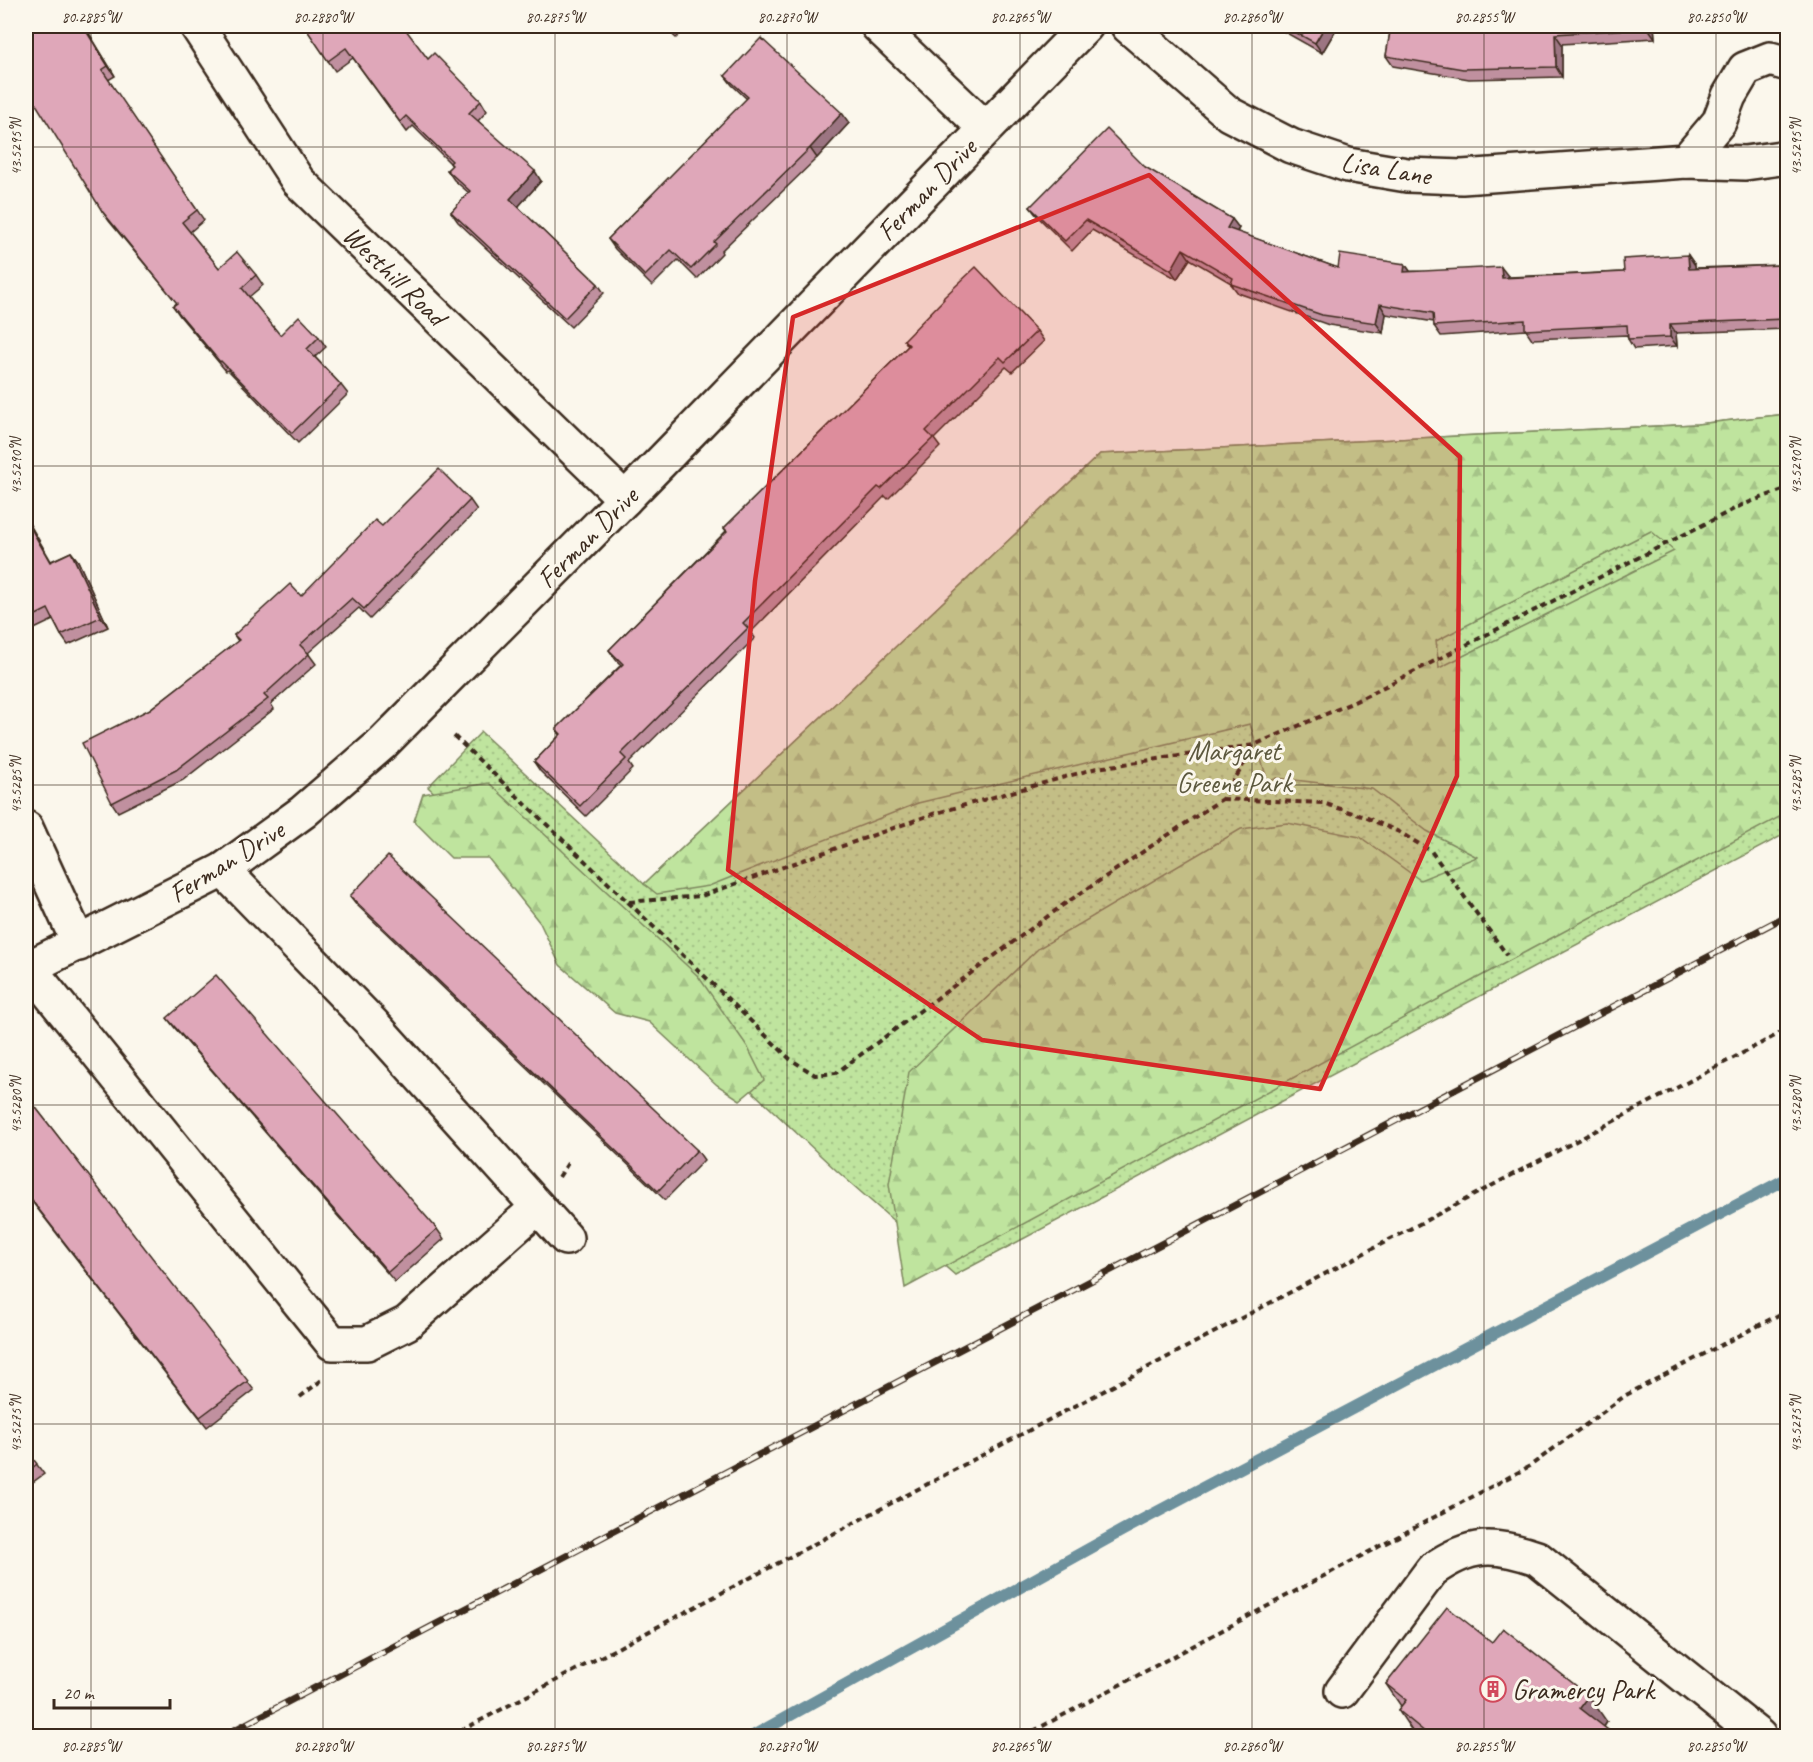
<svg xmlns="http://www.w3.org/2000/svg" width="1813" height="1762" font-family="Caveat,sans-serif">
<defs>
<pattern id="grass-dots" width="8" height="8" patternUnits="userSpaceOnUse" patternTransform="scale(1.5)"><rect width="8" height="8" fill="#bfe49e"/><path d="M2 2h.1M6 6h.1" fill="none" stroke="#a5c488" stroke-width="1.8" stroke-linecap="round"/></pattern>
<pattern id="forest-firs" width="22" height="20" patternUnits="userSpaceOnUse" patternTransform="scale(1.5)"><rect width="22" height="20" fill="#bfe49e"/><path d="M5 1l3.5 6h-7zM16 11l3.5 6h-7z" fill="#a5c488"/></pattern>
</defs>
<rect width="100%" height="100%" fill="#fbf7ec"/>
<filter id="ink" filterUnits="userSpaceOnUse"><feTurbulence type="fractalNoise" baseFrequency=".0167" numOctaves="2"/><feDisplacementMap in="SourceGraphic" scale="12" xChannelSelector="R" yChannelSelector="G"/><feConvolveMatrix kernelMatrix="1 2 1 2 8 2 1 2 1" color-interpolation-filters="sRGB"/></filter>
<g filter="url(#ink)">
<!-- grass -->
<path fill="url(#grass-dots)" stroke="#7d875e" stroke-width="1.5" d="M1787 414V833L955 1275 837 1171 428 787 481 732 644 884 1100 454 1697 424Z"/>
<!-- forest -->
<g fill="url(#forest-firs)" stroke="#7d875e" stroke-width="1.5" fill-rule="evenodd">
<path d="M1787 414V813L1531 949 905 1288 889 1184 909 1072 1039 948 1241 829 1287 823 1360 837 1420 880 1477 857 1427 831 1372 789 1277 778 1268 782 1250 724 918 803 709 886 657 894 644 884 1100 454 1697 424ZM1651 531 1674 551 1439 668 1436 641Z"/>
<path d="M489 783 698 976 747 1046 764 1080 740 1100 717 1085 649 1022 615 1013 560 965 540 923 488 858H451L414 821 423 794Z"/>
</g>
<g fill="none" stroke-linecap="round" stroke-linejoin="round">
<!-- stream -->
<path stroke="#6d919d" stroke-width="12" d="M753 1736 1123 1530 1788 1178"/>
<!-- minor casing -->
<g stroke="#3b2a1e" stroke-width="38">
<g id="minor">
<path d="M197 26 298 181 625 499"/>
<path d="M878 26 985 128"/>
<path d="M1128 26 1229 114 1291 146 1348 165 1407 175 1462 177 1686 161 1745 163 1788 157"/>
<path d="M1686 161 1719 122 1729 96 1745 69 1770 59 1788 64"/>
<path d="M26 828 79 944"/>
<path d="M223 870 373 1024 566 1238"/>
<path d="M29 968 332 1343H367L407 1323 538 1207"/>
<path d="M26 969 223 870 303 812 383 743 625 499 1086 26"/>
<path d="M1342 1691 1432 1570C1470 1543 1494 1543 1537 1558L1759 1736"/>
</g>
</g>
<!-- path -->
<g stroke="#3b2a1e" stroke-width="4" stroke-dasharray="6 4.5" stroke-linecap="butt">
<path d="M454 736 628 902 701 896 933 814 1097 768 1254 745 1354 702 1742 505 1788 488"/>
<path d="M1222 799 1323 803 1365 817 1399 832 1431 851 1507 955"/>
<path d="M628 902 790 1059 815 1075 836 1073 1063 905 1222 799 1241 769 1253 745"/>
<path d="M559 1177 570 1160"/>
<path d="M300 1397 323 1379"/>
<path d="M451 1736 1788 1029"/>
<path d="M1024 1736 1530 1466 1626 1395 1788 1310"/>
</g>
<!-- minor -->
<use href="#minor" stroke="#fbf7ec" stroke-width="33"/>
<!-- rail casing -->
<g stroke="#3b2a1e" stroke-width="7">
<path id="rail" d="M223 1736 1788 915"/>
</g>
<!-- rail -->
<use href="#rail" stroke="#fbf7ec" stroke-width="4.5" stroke-dasharray="14" stroke-linecap="butt"/>
</g>
<!-- wall -->
<g fill="#c0909f" stroke="#3b2a1e" stroke-width="1.5">
<path d="M26 26H95L87 30 115 76 108 80 204 220 190 232 219 268 256 275 263 285 249 297 280 335 319 337 326 347 315 357 341 385 348 394 298 443 228 370 226 371 180 316 173 306 177 303 109 221 102 211Z"/>
<path d="M663 26H689L676 38Z"/>
<path d="M1274 26H1338L1322 53Z"/>
<path d="M1391 26H1654L1655 38 1562 44V77L1469 79 1393 66 1386 56Z"/>
<path d="M307 30 428 59 481 101 487 111 478 121 541 181 518 207 598 284 604 293 571 327 458 222 451 212 469 193 454 180 447 170 452 166 450 163 413 126 407 132 353 58 335 71Z"/>
<path d="M725 76 849 123 817 158 721 251 722 253 697 279 678 260 652 286 615 249 608 239 747 99 732 85Z"/>
<path d="M1145 167 1232 219 1239 228 1237 232 1338 268 1405 264 1410 271 1508 276V277L1624 272 1688 255 1695 265V268L1782 265 1788 274V329L1676 333 1677 346 1634 349 1628 339 1627 335 1532 339 1526 330 1441 336 1434 326V322L1386 314 1383 333 1329 325 1238 293 1231 284V283L1190 259 1177 279 1092 230 1072 251 1037 216 1030 207Z"/>
<path d="M1037 331 1044 341 1012 372 1006 367 934 439 940 447 888 499 885 496 751 632 755 638 629 763 633 769 586 816 540 771 534 762 560 735 556 729 621 665 616 660 609 650 726 531 724 528 908 346 904 340Z"/>
<path d="M470 500 477 510 370 619 359 608 308 653 316 664 271 704 274 709 183 780 118 812 112 803 150 709 238 641 234 635 301 596 382 526Z"/>
<path d="M26 518 51 561 71 552 78 561 108 627 68 645 61 635 53 620 26 633Z"/>
<path d="M350 896 697 1150 704 1160 665 1200 357 905Z"/>
<path d="M167 1018 437 1229 444 1239 395 1282 174 1027Z"/>
<path d="M26 1095 254 1390 207 1427 26 1194Z"/>
<path d="M26 1450 44 1474 26 1487Z"/>
<path d="M1492 1642 1607 1722 1604 1727 1617 1737H1416L1398 1710 1401 1706 1386 1684Z"/>
</g>
<!-- shaded-wall -->
<g fill="#9c7582" stroke="#3b2a1e" stroke-width="1.5">
<path d="M84 26 87 30 115 76 108 66Z"/>
<path d="M1325 26H1338L1322 53 1315 43Z"/>
<path d="M1648 26H1654L1655 38 1648 28Z"/>
<path d="M1555 34 1562 44V77L1556 67Z"/>
<path d="M842 113 849 123 817 158 810 148Z"/>
<path d="M535 171 541 181 516 209 510 199Z"/>
<path d="M1232 219 1239 228 1233 238 1227 228Z"/>
<path d="M1183 249 1190 259 1177 279 1171 270Z"/>
<path d="M1688 255 1695 265 1696 278 1689 269Z"/>
<path d="M1405 264 1412 274 1404 272Z"/>
<path d="M1782 265 1788 274V325L1784 319Z"/>
<path d="M1501 267 1508 276V287L1502 278Z"/>
<path d="M1380 304 1386 314 1383 333 1376 323Z"/>
<path d="M1670 324 1676 333 1677 346 1670 337Z"/>
<path d="M26 518 56 571 50 562 26 520Z"/>
<path d="M71 552 78 561 108 627 101 617Z"/>
<path d="M1589 1696 1607 1722 1599 1734 1580 1708Z"/>
</g>
<!-- building -->
<g fill="#dfa7b9" stroke="#3b2a1e" stroke-width="1.5">
<path d="M26 26H83L108 66 102 70 197 210 182 222 219 268 237 252 256 275 242 288 280 335 299 316 319 337 307 349 341 385 292 433 221 361 220 362 173 306 177 303 102 211 26 88Z"/>
<path d="M313 26H403L428 59 434 53 481 101 469 113 535 171 510 199 598 284 565 318 451 212 470 191 447 170 452 165 450 163 452 161 406 116 400 122 346 48 328 61 307 30Z"/>
<path d="M1284 26H1325L1315 43Z"/>
<path d="M1391 26H1648V28L1555 34 1556 67 1463 69 1386 56Z"/>
<path d="M761 38 842 113 810 148 714 242 716 244 691 269 671 250 645 276 608 239 748 97 725 76Z"/>
<path d="M1107 129 1145 167 1232 219 1227 228 1338 268 1340 254 1405 264 1404 272 1501 267 1502 278 1624 272 1623 259 1688 255 1689 269 1782 265 1784 319 1670 324V337L1628 339 1627 325 1525 330V320L1434 326 1433 313 1380 304 1376 323 1322 315 1231 284 1233 278 1183 249 1171 270 1086 220 1065 241 1030 207Z"/>
<path d="M976 267 1037 331 1005 362 1000 357 926 431 933 438 881 489 878 487 743 623 748 628 621 754 626 759 580 806 534 762 561 734 556 729 623 664 609 650 727 531 724 528 909 345 904 340 944 299 943 298Z"/>
<path d="M439 469 470 500 364 609 352 598 300 645 309 654 264 695 268 699 176 770 112 803 82 743 150 709 239 640 234 635 290 584 301 596 375 520 382 526Z"/>
<path d="M26 520 50 562 71 552 101 617 61 635 48 609 26 620Z"/>
<path d="M388 856 697 1150 658 1191 350 896Z"/>
<path d="M216 975 437 1229 388 1272 167 1018Z"/>
<path d="M26 1095 248 1381 200 1417 26 1193Z"/>
<path d="M26 1450 37 1464 26 1473Z"/>
<path d="M1447 1607 1492 1642 1503 1628 1589 1696 1580 1708 1617 1737H1431L1398 1710 1406 1700 1386 1684Z"/>
</g>
</g>
<!-- marked area -->
<path fill="#d62828" fill-opacity="0.2" stroke="#d62828" stroke-width="4.5" stroke-linejoin="round" d="M1149 175 1460 457 1457 776 1320 1089 982 1040 728 870 755 581 793 317Z"/>
<!-- ticks -->
<path fill="none" stroke="#3b2a1e" stroke-width="1.5" stroke-opacity="0.45" d="M91 26V1736M323 26V1736M555 26V1736M787 26V1736M1020 26V1736M1252 26V1736M1484 26V1736M1716 26V1736M26 147H1788M26 466H1788M26 785H1788M26 1105H1788M26 1424H1788"/>
<!-- icons -->
<defs>
<g id="building-ring" transform="scale(1.35)"><circle r="9.5" fill="#fbf7ec" stroke="#d1495b" stroke-width="1.5"/><path d="M-4-6H4V6H1V3H-1V6H-4ZM-2.5-4.3h1.7v1.8h-1.7ZM.8-4.3h1.7v1.8H.8ZM-2.5-1h1.7V.8h-1.7ZM.8-1h1.7V.8H.8Z" fill="#d1495b"/></g>
</defs>
<g fill-rule="evenodd">
<use href="#building-ring" x="1493" y="1689"/>
</g>
<g text-anchor="middle" stroke-width="6" stroke-linejoin="round" paint-order="stroke">
<!-- street labels -->
<g font-size="28" fill="#3b2a1e" stroke="#fbf7ec">
<text transform="translate(1386 168) rotate(9)" y="10">Lisa Lane</text>
<text transform="translate(926 189) rotate(-46)" y="10">Ferman Drive</text>
<text transform="translate(395 275) rotate(44)" y="10">Westhill Road</text>
<text transform="translate(587 537) rotate(-45)" y="10">Ferman Drive</text>
<text transform="translate(226 861) rotate(-32)" y="10">Ferman Drive</text>
</g>
<!-- park labels -->
<g font-size="28" fill="#5c583e" stroke="#fbf7ec">
<text x="1234" y="760">Margaret<tspan x="1234" dy="32">Greene Park</tspan></text>
</g>
<!-- poi labels -->
<g font-size="28" fill="#3b2a1e" stroke="#fbf7ec" text-anchor="start">
<text x="1512" y="1699">Gramercy Park</text>
</g>
</g>
<!-- margin -->
<rect width="1813" height="1762" fill="none" stroke="#fbf7ec" stroke-width="66"/>
<!-- scale -->
<path d="M54 1699v9h116v-9" fill="none" stroke="#3b2a1e" stroke-width="3"/>
<text x="63" y="1699" font-size="18" fill="#3b2a1e" stroke="#fbf7ec" stroke-width="4.5" paint-order="stroke">20 m</text>
<rect x="33" y="33" width="1747" height="1696" fill="none" stroke="#3b2a1e" stroke-width="2"/>
<g font-size="15" text-anchor="middle" fill="#3b2a1e">
<text x="91" y="22">80.2885°W</text>
<text x="323" y="22">80.2880°W</text>
<text x="555" y="22">80.2875°W</text>
<text x="787" y="22">80.2870°W</text>
<text x="1020" y="22">80.2865°W</text>
<text x="1252" y="22">80.2860°W</text>
<text x="1484" y="22">80.2855°W</text>
<text x="1716" y="22">80.2850°W</text>
<text transform="translate(16 147) rotate(-90)" y="5">43.5295°N</text>
<text transform="translate(1796 147) rotate(-90)" y="5">43.5295°N</text>
<text transform="translate(16 466) rotate(-90)" y="5">43.5290°N</text>
<text transform="translate(1796 466) rotate(-90)" y="5">43.5290°N</text>
<text transform="translate(16 785) rotate(-90)" y="5">43.5285°N</text>
<text transform="translate(1796 785) rotate(-90)" y="5">43.5285°N</text>
<text transform="translate(16 1105) rotate(-90)" y="5">43.5280°N</text>
<text transform="translate(1796 1105) rotate(-90)" y="5">43.5280°N</text>
<text transform="translate(16 1424) rotate(-90)" y="5">43.5275°N</text>
<text transform="translate(1796 1424) rotate(-90)" y="5">43.5275°N</text>
<text x="91" y="1751">80.2885°W</text>
<text x="323" y="1751">80.2880°W</text>
<text x="555" y="1751">80.2875°W</text>
<text x="787" y="1751">80.2870°W</text>
<text x="1020" y="1751">80.2865°W</text>
<text x="1252" y="1751">80.2860°W</text>
<text x="1484" y="1751">80.2855°W</text>
<text x="1716" y="1751">80.2850°W</text>
</g>
</svg>
